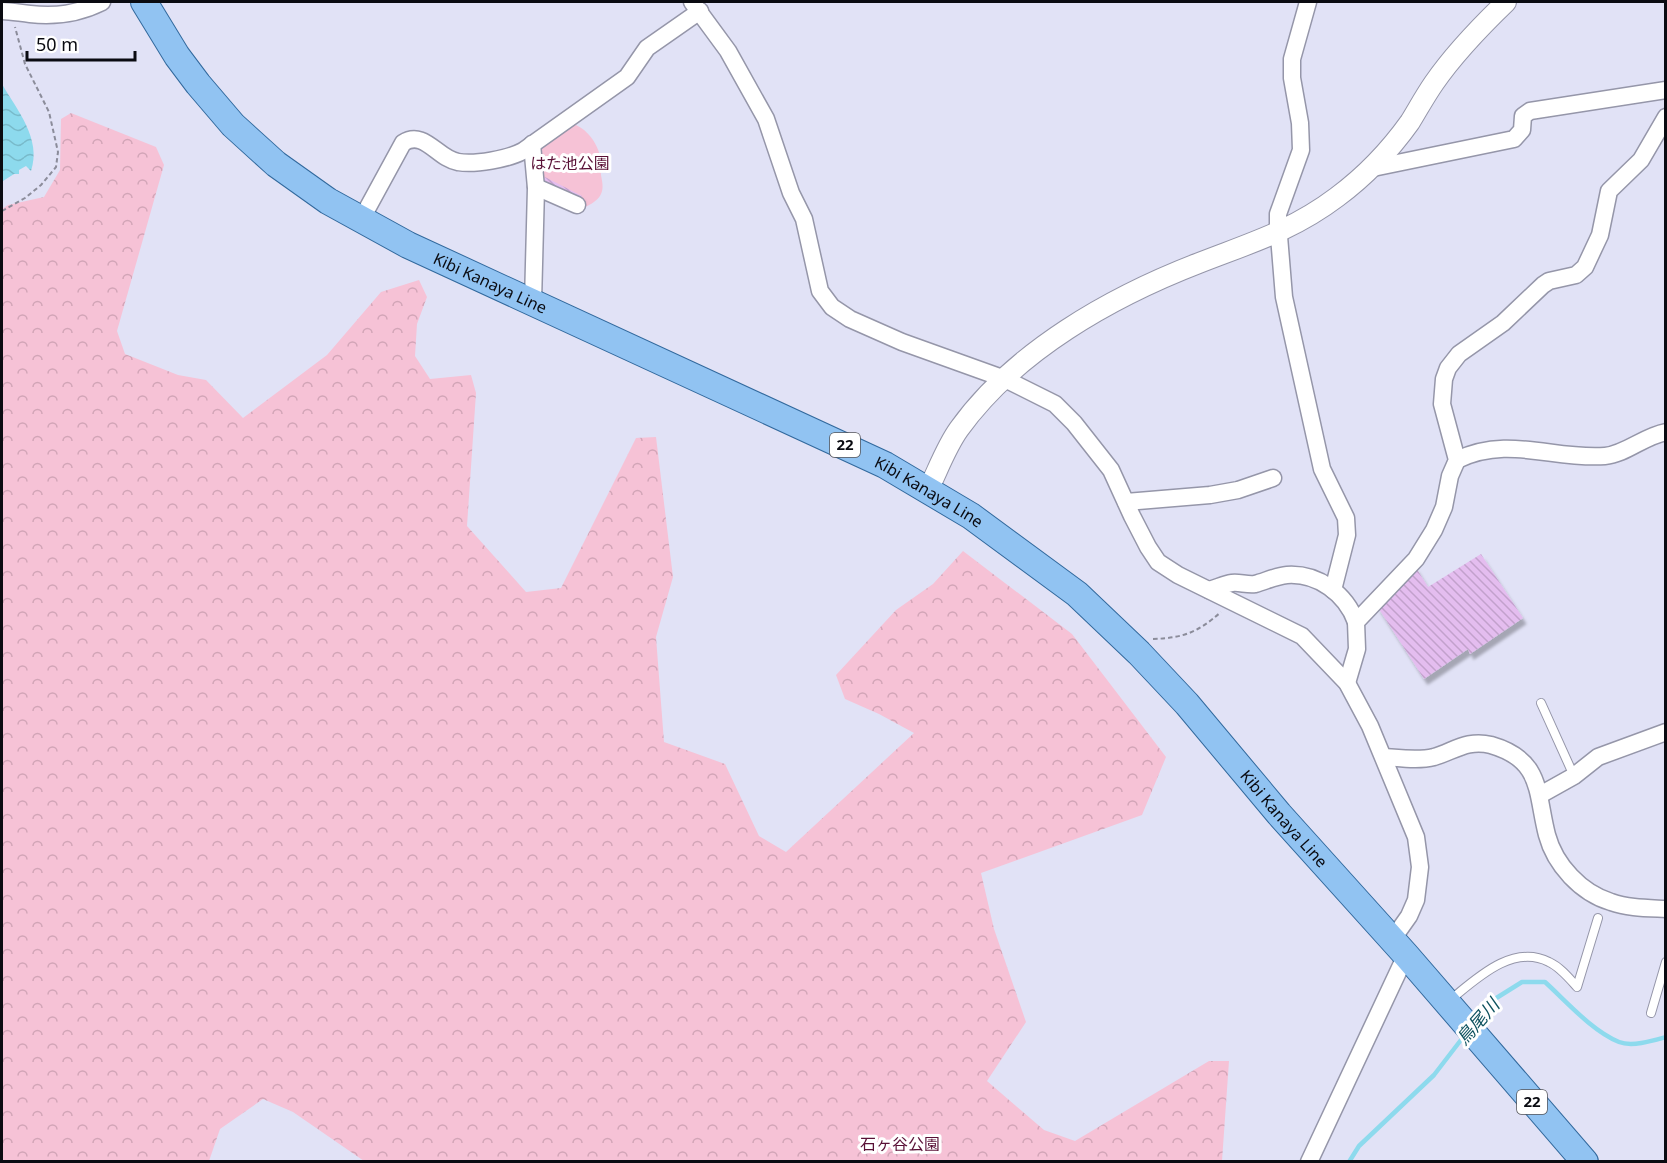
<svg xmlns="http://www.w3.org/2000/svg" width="1667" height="1163" font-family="'Noto Sans','Noto Sans JP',sans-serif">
<defs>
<pattern id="forest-crowns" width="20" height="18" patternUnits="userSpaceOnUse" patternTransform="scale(1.5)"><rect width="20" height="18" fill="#f6c2d6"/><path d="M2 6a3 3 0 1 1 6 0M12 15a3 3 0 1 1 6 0" fill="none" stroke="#d2a5b7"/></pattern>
<pattern id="water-waves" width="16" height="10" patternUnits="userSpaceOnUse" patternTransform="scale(1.5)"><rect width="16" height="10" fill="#8ddaed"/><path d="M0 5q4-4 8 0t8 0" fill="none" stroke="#78baca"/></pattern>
<pattern id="building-back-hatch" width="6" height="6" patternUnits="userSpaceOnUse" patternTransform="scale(1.5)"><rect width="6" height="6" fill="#e4bdef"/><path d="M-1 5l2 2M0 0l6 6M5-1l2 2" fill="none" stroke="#c2a1cc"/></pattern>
<filter id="shadow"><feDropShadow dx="3.5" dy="6" stdDeviation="1.5" flood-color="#0004"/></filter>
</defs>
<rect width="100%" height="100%" fill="#e1e2f6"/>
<!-- green -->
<path fill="#f6c2d6" d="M573 124C586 128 597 142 600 156 601 162 600 169 601 175 602 181 604 188 601 194 598 202 586 206 579 211L540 194 538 151 542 142Z"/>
<!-- forest -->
<path fill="url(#forest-crowns)" d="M71 113 156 147 164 165 117 331 125 354 178 375 206 380 243 418 327 355 381 292 419 280 427 297 417 324 415 356 430 379 471 375 476 393 467 526 526 592 561 588 636 438 656 437 673 577 656 637 664 742 725 764 759 836 786 852 914 733 879 714 845 699 836 675 896 610 933 584 963 551 1072 634 1166 757 1142 815 981 873 994 929 1026 1022 987 1081 1044 1130 1075 1141 1209 1061H1229L1222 1161H364L293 1112 263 1099 220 1129 209 1161H2V209L8 205 44 197 60 170 61 119Z"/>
<!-- water -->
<path fill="url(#water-waves)" d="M2 84C17 110 42 139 31 171L26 166 19 170V174H14L3 181Z"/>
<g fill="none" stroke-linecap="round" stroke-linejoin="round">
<!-- stream -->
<g stroke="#8ddaed" stroke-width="4.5">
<path d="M1475 1022 1490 1002 1522 982H1545C1566 1001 1592 1031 1619 1042 1632 1047 1652 1041 1666 1037"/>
<path d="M1349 1162 1359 1146 1434 1075 1464 1036"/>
</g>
</g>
<!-- building -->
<g fill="url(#building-back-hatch)" filter="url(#shadow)">
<path d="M545 177 582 196 578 204 541 184Z"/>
<path d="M1481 554 1523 618 1470 654 1468 649 1424 679 1377 606 1415 566 1428 587Z"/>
</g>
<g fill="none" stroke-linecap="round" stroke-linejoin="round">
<!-- service casing -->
<g stroke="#9596a9" stroke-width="10">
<g id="service">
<path d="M1541 703 1574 776"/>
<path d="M1449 1001C1475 980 1512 943 1549 962 1560 967 1569 978 1577 987L1598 918"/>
<path d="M1651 1013 1666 962"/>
</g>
</g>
<!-- minor casing -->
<g stroke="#9596a9" stroke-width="19">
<g id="minor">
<path d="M692 2 728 51 766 119 791 193 804 219 820 291 832 307 850 319 902 342 1005 379 1055 404 1074 423 1111 470 1132 516 1148 547 1158 562 1178 575 1302 636 1347 683 1370 726 1416 837 1420 867 1416 900 1409 916 1392 940"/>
<path d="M1308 2 1292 59V78L1300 123 1301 150 1278 214V224L1284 297 1322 469 1346 518 1347 535 1333 590"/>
<path d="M2 11C11 11 20 13 30 14 56 17 78 14 102 2"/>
<path d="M532 144 536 188 533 302"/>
<path d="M1368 169 1514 139 1522 130 1523 116 1530 111 1666 90"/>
<path d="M536 187 577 205"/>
<path d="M361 220 403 143C424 129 438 159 458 162 475 165 508 159 523 151L627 77 647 48 700 11"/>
<path d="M1457 460C1508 435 1553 460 1605 456 1626 454 1644 436 1666 432"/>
<path d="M1126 502 1210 495 1238 490 1273 478"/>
<path d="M1209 590C1217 588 1224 584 1232 583 1239 582 1247 585 1255 584 1266 581 1276 576 1287 575 1318 573 1346 594 1356 622"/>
<path d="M1347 683 1357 649 1356 622 1416 559 1434 530 1444 507 1450 476 1457 460 1442 404 1444 379 1448 368 1459 354 1503 323 1543 285 1549 281 1576 275 1585 267 1600 235 1609 191 1641 160 1666 117"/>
<path d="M1384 757C1400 758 1418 761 1434 757 1454 751 1468 739 1491 745 1543 760 1536 793 1547 835 1555 865 1581 893 1611 902 1628 908 1647 908 1666 909"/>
<path d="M1540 795 1574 776 1598 757 1666 732"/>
<path d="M1309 1162 1406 955"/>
</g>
</g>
<!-- tertiary casing -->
<g stroke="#9596a9" stroke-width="22">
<path id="tertiary" d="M928 490C938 470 946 447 959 429 1015 351 1111 297 1199 263 1250 243 1292 231 1337 197 1364 177 1390 150 1410 122 1418 109 1425 96 1434 83 1454 54 1480 27 1506 2"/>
</g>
<!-- primary casing -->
<g stroke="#32699d" stroke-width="28">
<g id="primary">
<path id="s1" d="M144 2 177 56 198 84 233 125 276 164 328 201 408 245 885 465 971 516 1077 594 1139 653 1187 704 1279 814 1406 955 1585 1162"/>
</g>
</g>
<!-- path -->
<g stroke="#8b8c9a" stroke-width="2" stroke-dasharray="4.5 3" stroke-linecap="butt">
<path d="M2 211 25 198 41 185 56 167 58 152 49 112 25 64 15 27"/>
<path d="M1153 639C1184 638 1198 632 1221 612"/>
</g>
<!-- service -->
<use href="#service" stroke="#fff" stroke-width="8"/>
<!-- minor -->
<use href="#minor" stroke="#fff" stroke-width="16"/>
<!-- tertiary -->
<use href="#tertiary" stroke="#fff" stroke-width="20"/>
<!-- primary -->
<use href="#primary" stroke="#91c3f2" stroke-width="26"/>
</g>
<g text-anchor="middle" stroke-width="6" stroke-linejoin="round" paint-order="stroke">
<!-- shield labels -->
<g fill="#fff" stroke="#545458" stroke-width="1.5">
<rect x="830" y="433" width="30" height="24" rx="4.5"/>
<rect x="1517" y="1090" width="30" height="24" rx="4.5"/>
</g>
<g font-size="15" font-weight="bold" fill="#0a0b11">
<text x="845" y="450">22</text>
<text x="1532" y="1107">22</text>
</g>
<!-- park labels -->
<g font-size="16" fill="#591036" stroke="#fff">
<text x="570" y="169">はた池公園</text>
<text x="900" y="1150">石ヶ谷公園</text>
</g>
<!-- street labels -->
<g font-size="16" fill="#0a0b11" stroke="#fff">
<text dy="6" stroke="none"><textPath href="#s1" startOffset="456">Kibi Kanaya Line</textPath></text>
<text dy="6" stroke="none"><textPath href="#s1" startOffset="942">Kibi Kanaya Line</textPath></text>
<text dy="6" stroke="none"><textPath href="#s1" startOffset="1428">Kibi Kanaya Line</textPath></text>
</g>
<!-- water labels -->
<g font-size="18" font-style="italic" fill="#0e525f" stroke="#fff">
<text transform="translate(1478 1022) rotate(-49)" y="6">鳥尾川</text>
</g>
</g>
<!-- border -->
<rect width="1667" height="1163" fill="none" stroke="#0a0b11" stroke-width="6"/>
<!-- scale -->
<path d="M27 51v9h108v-9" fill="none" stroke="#0a0b11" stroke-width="3"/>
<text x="36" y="51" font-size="18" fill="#0a0b11" stroke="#ffffff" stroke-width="4.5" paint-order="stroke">50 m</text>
</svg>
